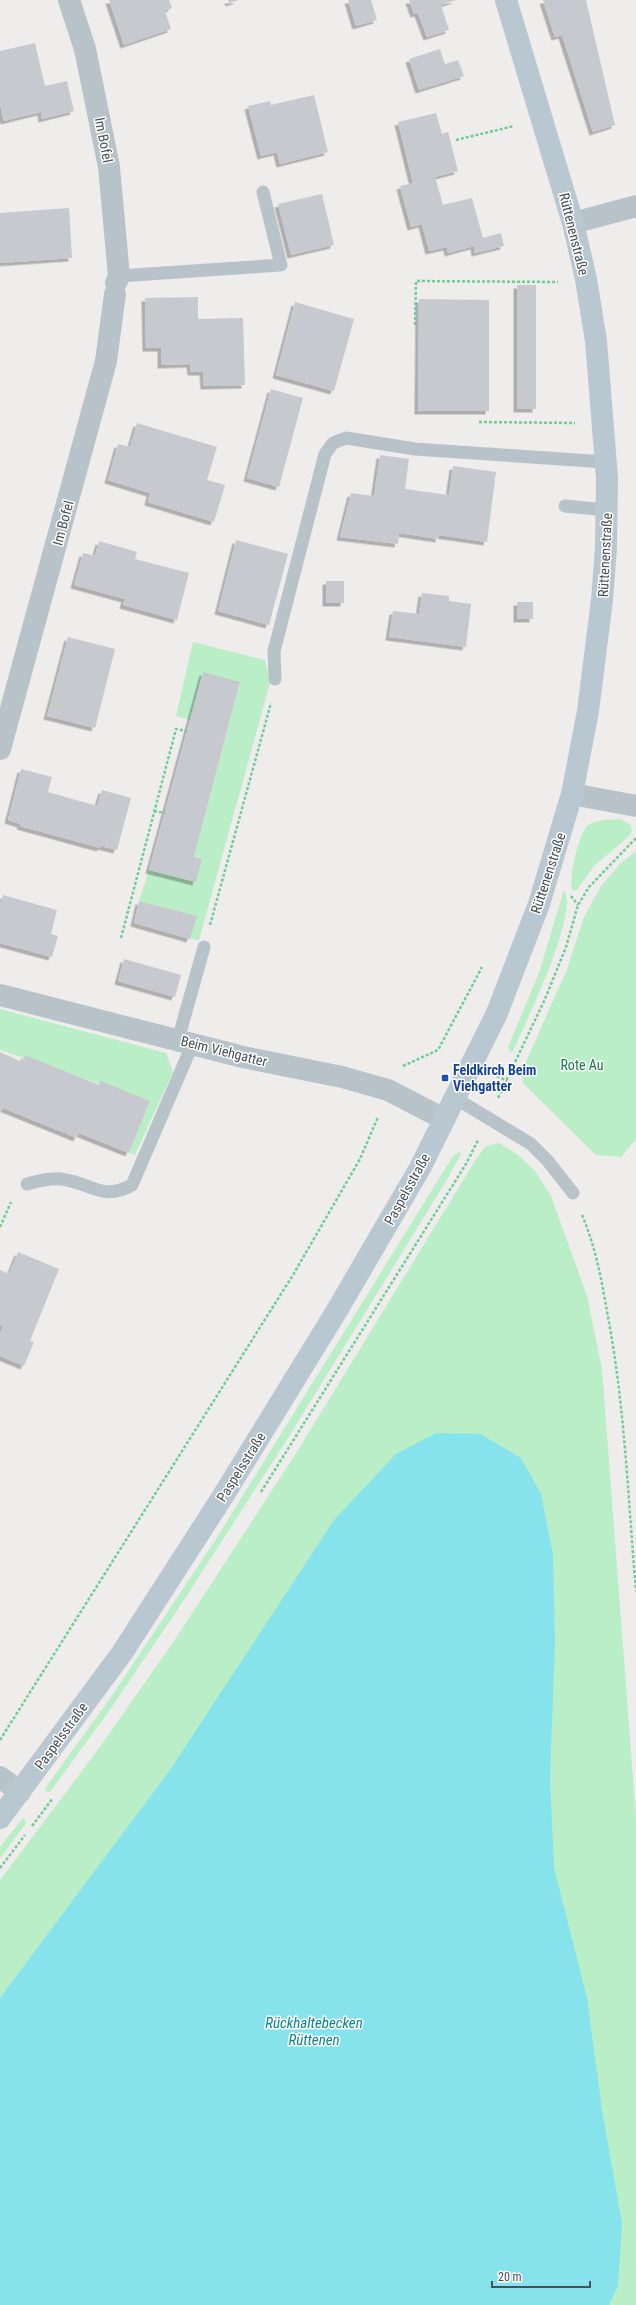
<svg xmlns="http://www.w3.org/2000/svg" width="636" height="2305" font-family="'Roboto Condensed',sans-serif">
<defs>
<filter id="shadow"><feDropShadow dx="-3.5" dy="3.5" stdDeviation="0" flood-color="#0004"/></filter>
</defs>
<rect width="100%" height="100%" fill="#efecec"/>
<!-- green -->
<g fill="#b9eec7">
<path d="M193 642 265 660 270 683 199 940 190 939 196 916 139 901 149 870 196 882 202 859 194 857 240 683 203 673 190 720 176 716Z"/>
<path d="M620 819 631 825 632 831 628 837 594 866 577 890 573 891C567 881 579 834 587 826 595 819 610 820 620 819Z"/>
<path d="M636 851V1139L621 1157 596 1155 523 1083 522 1071 567 969 584 917 601 886 621 863Z"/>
<path d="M564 890C579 911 530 1013 519 1038L513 1051 510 1052 508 1047 539 973Z"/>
<path d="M0 1009 166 1053 173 1072 135 1155 129 1153 150 1101 0 1050Z"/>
<path d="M499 1143 518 1155 535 1171 551 1196 587 1296 602 1369 636 1817V2305H0V1880L97 1751 174 1641 295 1455 478 1156 486 1146Z"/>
<path d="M459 1152 461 1154 445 1183 283 1446 182 1603 109 1711 50 1792 45 1791 46 1787 111 1697 216 1539 453 1156Z"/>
<path d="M23 1818 26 1821 24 1826 0 1858V1847Z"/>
</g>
<!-- water -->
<path fill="#86e2eb" d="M436 1433 480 1434 521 1458 541 1494 553 1555 555 1642 550 1777 554 1868 587 1998 602 2110 622 2224 618 2286 609 2305H0V1998L170 1770 334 1520 396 1454Z"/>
<!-- building -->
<g fill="#c6cacf" filter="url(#shadow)">
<path d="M109 0H169L172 8 165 11 171 29 124 45Z"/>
<path d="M228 0H239L229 3Z"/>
<path d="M348 0H371L377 20 356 26Z"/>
<path d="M409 0H456L441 5 449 30 427 37 418 13 414 14Z"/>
<path d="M543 0H586L615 125 593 132 562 35 555 37Z"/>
<path d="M35 43 45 86 67 81 74 111 42 119 41 112 4 121 0 104V51Z"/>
<path d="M440 49 445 64 458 60 464 76 419 90 409 59Z"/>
<path d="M314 95 328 152 280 164 277 152 261 156 248 106 270 101 271 105Z"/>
<path d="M436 113 442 134 448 132 458 171 435 177 443 205 472 198 483 238 501 233 504 246 475 253 474 246 448 253 447 247 429 251 422 224 411 227 400 186 413 183 398 122Z"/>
<path d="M322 194 334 245 291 255 278 204Z"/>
<path d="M69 208 72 258 0 263V213Z"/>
<rect x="517" y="285" width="19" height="124"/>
<path d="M198 297V319L243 318 245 385 204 386 203 372H191L190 364 161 365V348H146L145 298Z"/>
<path d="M419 299 489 300V411H418Z"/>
<path d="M295 302 354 319 334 391 276 375Z"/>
<path d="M271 389 303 398 279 487 247 478Z"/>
<path d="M137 423 217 447 207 480 225 485 214 522 148 502 150 493 108 480 118 444 130 447Z"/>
<path d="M380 455 409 459 405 489 449 495 453 466 496 472 487 542 439 535V539L399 533 398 544 340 537 351 493 374 496Z"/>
<path d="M236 540 288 554 269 625 218 611Z"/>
<path d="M99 541 137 552 135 559 189 573 177 620 123 605 125 599 74 585 83 553 95 556Z"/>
<rect x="326" y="581" width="18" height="22"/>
<path d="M422 593 449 596V601L471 604 466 647 389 637 393 611 419 614Z"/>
<rect x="517" y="602" width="16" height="17"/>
<path d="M68 637 115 649 95 728 47 716Z"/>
<path d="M203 672 240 682 194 857 202 859 196 882 149 870Z"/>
<path d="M21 769 52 777 48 792 97 806 102 790 131 798 117 850 101 846 100 848 20 826 21 824 8 820Z"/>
<path d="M3 895 57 910 51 934 58 936 52 957 0 943V905Z"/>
<path d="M139 901 197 916 190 939 134 923Z"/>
<path d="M124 959 181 975 175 997 118 981Z"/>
<path d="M0 1052 22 1062 25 1055 99 1085 100 1081 150 1101 129 1153 79 1133 77 1138 3 1108 0 1112Z"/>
<path d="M18 1252 59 1269 30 1341 34 1342 24 1366 0 1356V1334L3 1326 0 1325V1270L9 1274Z"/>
</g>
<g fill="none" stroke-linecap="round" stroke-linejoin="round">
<!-- path -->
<g stroke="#71cc95" stroke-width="2.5" stroke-dasharray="3 2" stroke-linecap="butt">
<path d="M456 140 514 126"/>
<path d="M415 325 416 281 558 282"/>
<path d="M479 422 575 423"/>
<path d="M154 811 165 813"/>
<path d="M571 896 578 905"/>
<path d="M210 925 271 703"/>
<path d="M121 938 176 729 187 731"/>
<path d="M403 1066 438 1050 482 967"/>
<path d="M497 1076 507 1081"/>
<path d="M498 1098 545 999 566 947 578 905 589 887 636 838"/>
<path d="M582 1215C596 1248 602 1282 608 1317 625 1407 628 1500 636 1591"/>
<path d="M0 1227 11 1202"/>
<path d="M261 1492 466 1164 478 1140"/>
<path d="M0 1740 293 1275 360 1159 378 1117"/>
<path d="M32 1826 53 1798"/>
<path d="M0 1868 25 1835"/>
</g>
<!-- service -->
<g stroke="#b7c3c9" stroke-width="13">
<path d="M119 276 281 265 263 192"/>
<path d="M565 506 607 510"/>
<path d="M275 679 274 651 325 454 333 443 346 438 415 449 605 462"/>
<path d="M178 1040 204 947"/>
<path d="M455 1098 531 1144 547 1160 573 1193"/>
<path d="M27 1184C38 1181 50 1178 61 1179 90 1182 101 1202 132 1185L193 1043"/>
</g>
<!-- minor -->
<g stroke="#b7c3c9" stroke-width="22">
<path d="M69 0 85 49 109 167 119 276 116 283"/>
<path d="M573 223 636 206"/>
<path d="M0 749 106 361 115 294"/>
<path d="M572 794 636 806"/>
<path d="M0 995 243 1057 342 1077 388 1090 444 1119"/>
<path d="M0 1777 20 1792"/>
</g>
<!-- secondary -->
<path stroke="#b9c7d1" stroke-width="22" d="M0 1818 122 1653 223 1496 336 1312 420 1168 497 1013 539 904 572 794 588 711 602 600 606 548 607 478 596 341 586 279 573 223 506 0"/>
</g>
<!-- markers -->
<rect fill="#1a4fb4" stroke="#fff" stroke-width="1.5" x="441" y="1074" width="8" height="8" rx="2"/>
<g text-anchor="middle" stroke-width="3" stroke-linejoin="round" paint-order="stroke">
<!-- street labels -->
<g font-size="14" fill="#455259" stroke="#fff">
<text transform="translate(104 140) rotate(79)" y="5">Im Bofel</text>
<text transform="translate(574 234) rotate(76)" y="5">Rüttenenstraße</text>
<text transform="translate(63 523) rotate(-75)" y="5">Im Bofel</text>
<text transform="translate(605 555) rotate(-87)" y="5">Rüttenenstraße</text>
<text transform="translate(548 873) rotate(-72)" y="5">Rüttenenstraße</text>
<text transform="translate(224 1051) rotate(14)" y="5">Beim Viehgatter</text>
<text transform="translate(407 1189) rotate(-61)" y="5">Paspelsstraße</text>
<text transform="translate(241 1467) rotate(-58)" y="5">Paspelsstraße</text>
<text transform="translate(61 1736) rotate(-54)" y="5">Paspelsstraße</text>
</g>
<!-- park labels -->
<g font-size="14" fill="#167a3c" stroke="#fff">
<text x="582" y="1070">Rote Au</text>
</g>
<!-- transit labels -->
<g font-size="14" font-weight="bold" fill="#164399" stroke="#fff" text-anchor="start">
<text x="453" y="1075">Feldkirch Beim<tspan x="453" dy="16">Viehgatter</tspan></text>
</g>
<!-- water labels -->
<g font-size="15" font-style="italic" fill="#0d838f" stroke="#fff">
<text x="314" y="2028">Rückhaltebecken<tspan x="314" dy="17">Rüttenen</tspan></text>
</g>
</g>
<!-- scale -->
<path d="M492 2281v6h98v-6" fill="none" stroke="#455259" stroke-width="2"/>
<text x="498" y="2281" font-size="12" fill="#455259" stroke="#ffffff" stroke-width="3" paint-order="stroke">20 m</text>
</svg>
